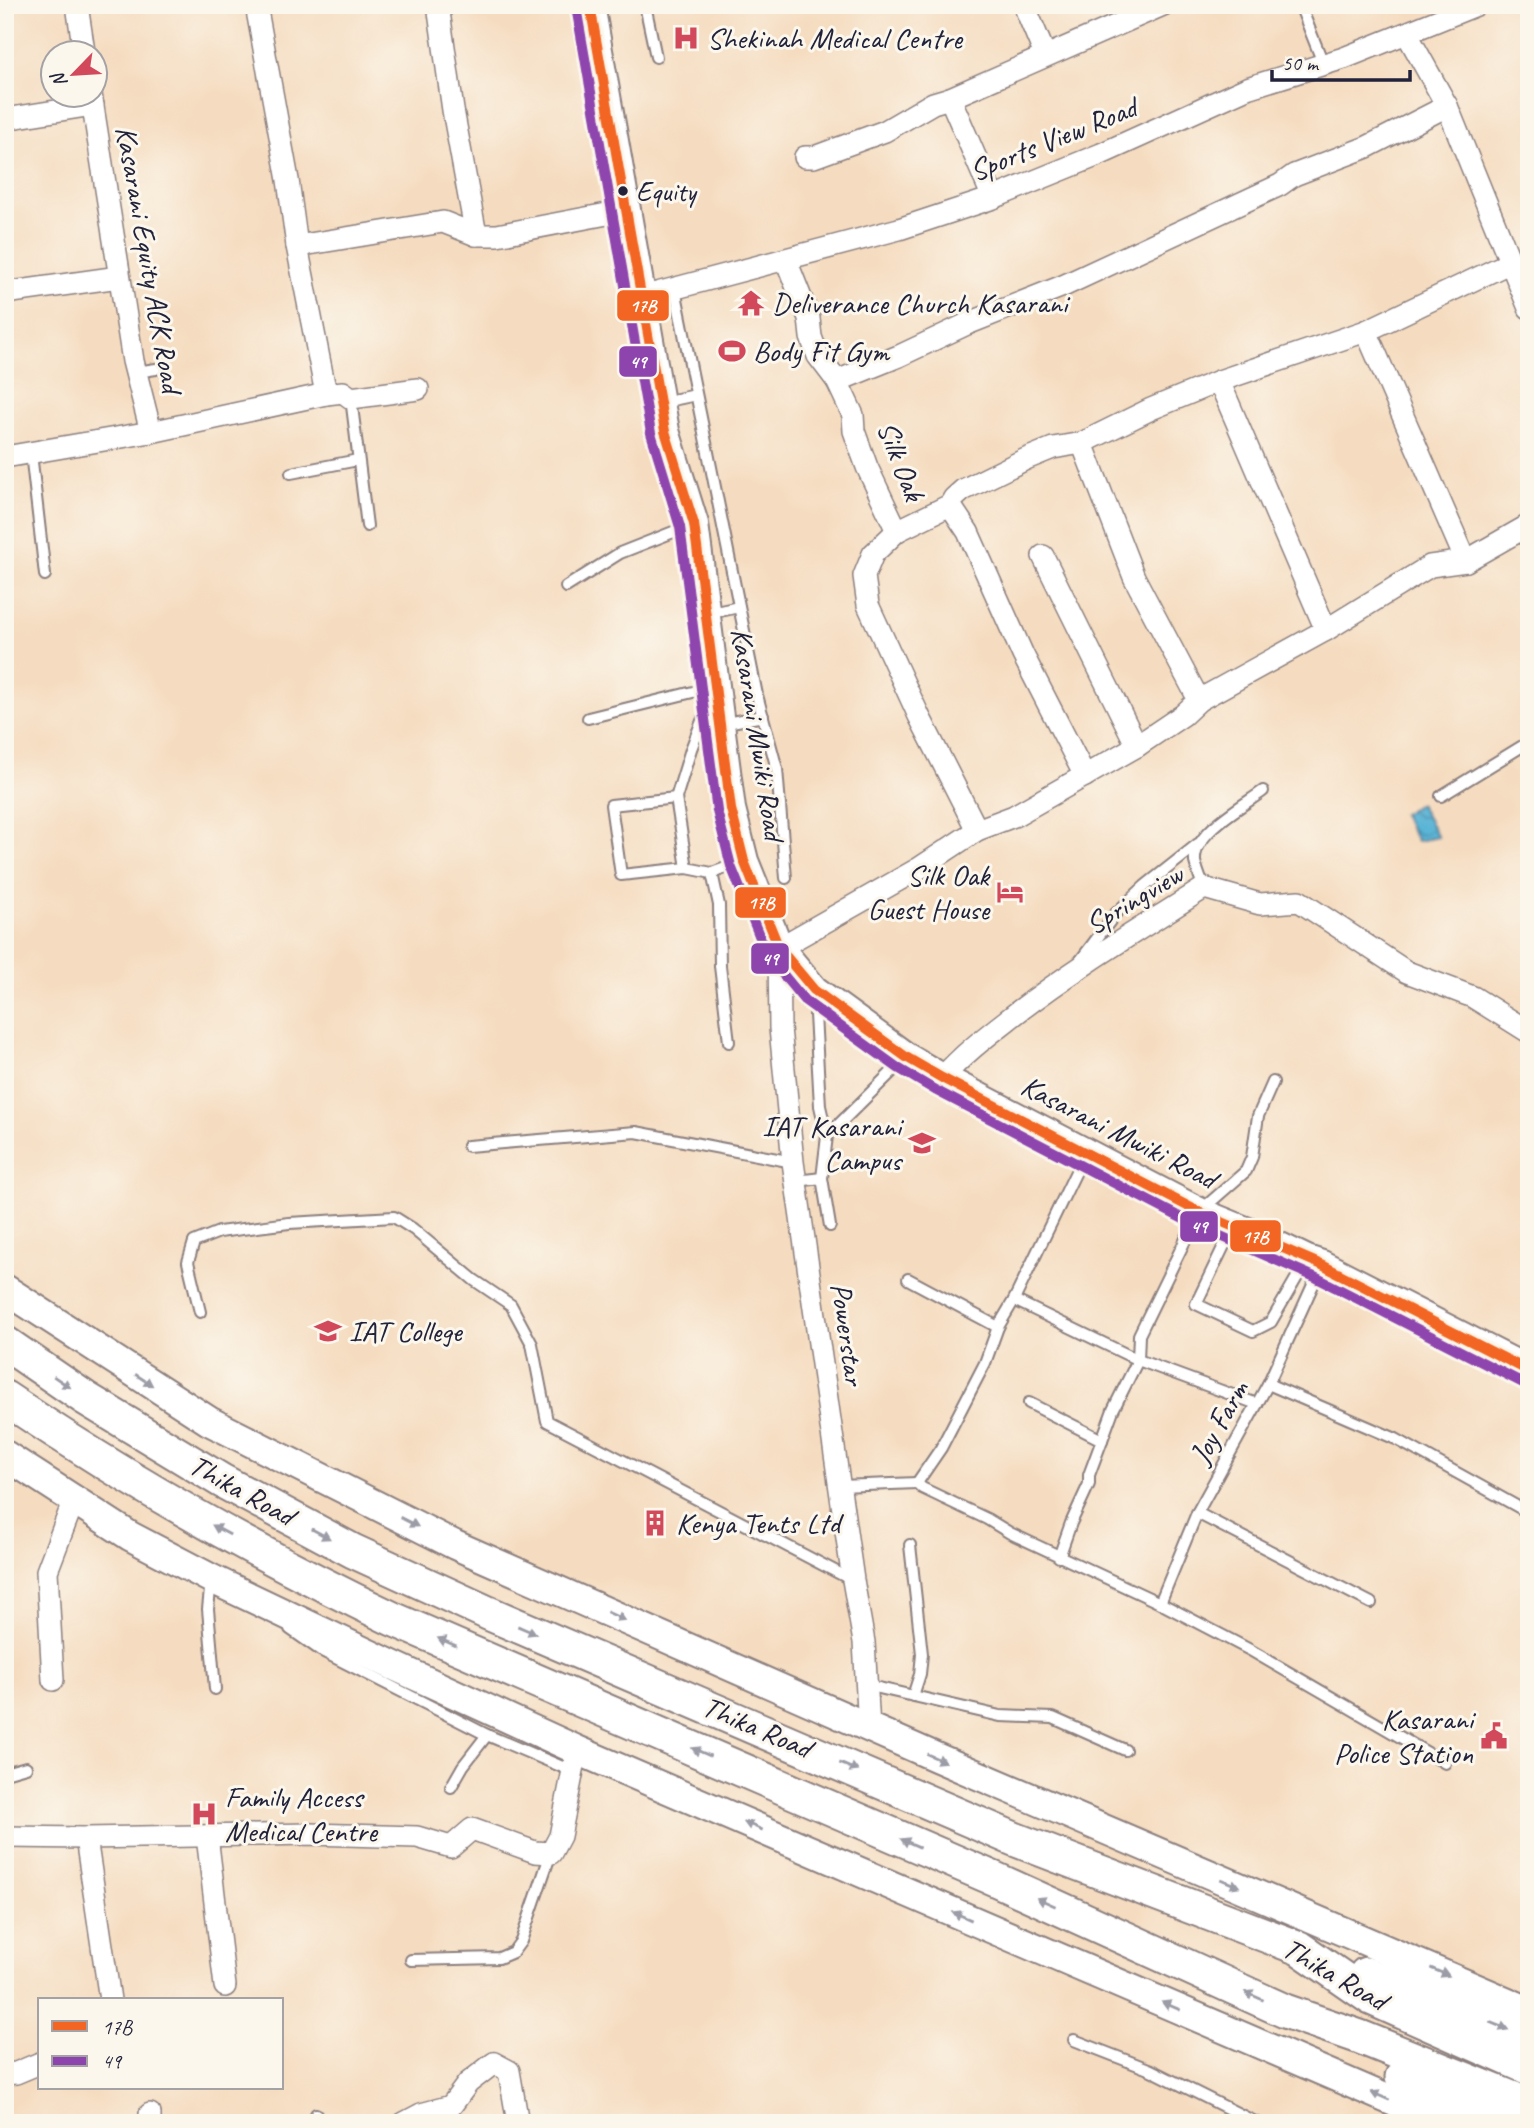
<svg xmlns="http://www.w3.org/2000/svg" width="1534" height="2128" font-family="Caveat,sans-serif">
<defs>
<pattern id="water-waves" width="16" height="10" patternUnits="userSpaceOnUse" patternTransform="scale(1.75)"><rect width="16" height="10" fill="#57b3d5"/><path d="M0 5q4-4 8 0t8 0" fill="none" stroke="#4891ae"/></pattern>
</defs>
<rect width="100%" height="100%" fill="#fbf7ec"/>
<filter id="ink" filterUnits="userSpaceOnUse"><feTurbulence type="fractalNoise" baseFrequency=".0143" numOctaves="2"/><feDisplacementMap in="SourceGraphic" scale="14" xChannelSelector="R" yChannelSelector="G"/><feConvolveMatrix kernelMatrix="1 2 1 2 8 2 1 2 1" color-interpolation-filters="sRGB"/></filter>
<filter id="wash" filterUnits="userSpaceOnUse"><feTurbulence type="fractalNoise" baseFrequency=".00686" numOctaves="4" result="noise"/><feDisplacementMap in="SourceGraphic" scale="28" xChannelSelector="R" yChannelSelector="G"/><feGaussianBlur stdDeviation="1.57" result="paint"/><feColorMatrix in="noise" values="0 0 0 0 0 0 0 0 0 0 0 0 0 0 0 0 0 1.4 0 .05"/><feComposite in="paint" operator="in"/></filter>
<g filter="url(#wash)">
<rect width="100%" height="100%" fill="#f5dcc0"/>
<!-- water -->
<path fill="url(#water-waves)" stroke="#3c6a88" stroke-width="2" d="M1419 804 1438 837 1417 841 1402 814Z"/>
</g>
<g filter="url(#ink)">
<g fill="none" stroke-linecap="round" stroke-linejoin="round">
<!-- service casing -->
<g stroke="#8c7f7e" stroke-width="14">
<g id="service">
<path d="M645 5 656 57"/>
<path d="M1300 5 1323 63"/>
<path d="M675 289 757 695 777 769 786 878"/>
<path d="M136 372 156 369"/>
<path d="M351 398 367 526"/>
<path d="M663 402 696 395"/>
<path d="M31 453 45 575"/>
<path d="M291 473 358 460"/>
<path d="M566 587 620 553 691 525"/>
<path d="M706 614 739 607"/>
<path d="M588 718 713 687"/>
<path d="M721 724 763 716"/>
<path d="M1441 796 1529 742"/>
<path d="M676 798 611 805 621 875 687 868 712 873 742 862"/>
<path d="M687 868 676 798 691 749 709 703"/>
<path d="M712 873 719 905 720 966 729 1042"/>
<path d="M1204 888C1201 880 1197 870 1195 862 1192 833 1243 806 1263 791"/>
<path d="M1080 961 1116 913 1145 886 1198 844"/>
<path d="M814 996 820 1106 827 1136 822 1178"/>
<path d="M827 1136 907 1057"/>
<path d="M468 1146 636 1132 793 1162"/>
<path d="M1085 1153 1014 1300 998 1327 985 1363 941 1448 917 1483 922 1488 987 1519 1010 1533 1160 1603 1250 1650 1445 1763"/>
<path d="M796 1181 822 1178 830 1226"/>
<path d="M1232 1229 1196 1304 1253 1331 1271 1322 1307 1260"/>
<path d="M908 1279 998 1327"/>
<path d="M1014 1300 1138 1360 1257 1404"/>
<path d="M200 1312 188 1262 194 1242 219 1232 289 1223 394 1217 413 1229 474 1280 511 1305 532 1344 547 1421 852 1580"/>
<path d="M1268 1384 1396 1439 1529 1513"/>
<path d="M1029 1403 1102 1440 1113 1410 1138 1360 1139 1335 1199 1212 1246 1171 1252 1157 1258 1116 1273 1082"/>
<path d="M5 1483 19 1466"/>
<path d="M840 1486 917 1483"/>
<path d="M1197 1513 1371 1603"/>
<path d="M910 1545 922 1654 920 1674 913 1696"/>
<path d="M1059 1557 1071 1523 1089 1484V1475L1102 1440"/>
<path d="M211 1581 208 1609 215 1689"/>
<path d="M1160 1603 1197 1513 1268 1384 1322 1265"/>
<path d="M290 1629 320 1650 487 1735"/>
<path d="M866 1685 1000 1716 1053 1718 1125 1750"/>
<path d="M5 1773 26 1767"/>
<path d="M451 1787 463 1766 487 1735 572 1771"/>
<path d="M411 1960 499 1958 513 1952 521 1941 551 1853"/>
<path d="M1074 2040 1151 2070 1257 2123"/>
<path d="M316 2114 317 2123"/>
</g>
</g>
<!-- minor casing -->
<g stroke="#8c7f7e" stroke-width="24">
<g id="minor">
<path d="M77 5 84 52"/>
<path d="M256 5 288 180 297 246 326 394"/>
<path d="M438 5 453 110 476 235"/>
<path d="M1024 5 1045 55"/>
<path d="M91 94 133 361 151 432"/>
<path d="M1447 106 1529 308"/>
<path d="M5 119 93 105"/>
<path d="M805 157H814L885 131 933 103 950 98"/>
<path d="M993 198 950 98 1163 5"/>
<path d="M297 246 443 222 476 235H497L628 210"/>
<path d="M786 260 809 318 811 337 818 356 837 381 853 415 854 431 867 467 897 531 873 554 864 576 868 605 919 716 977 830"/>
<path d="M5 293 119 277"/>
<path d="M642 297 899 229 993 198 1101 154 1247 88 1344 58 1476 5"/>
<path d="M1366 331 1466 561"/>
<path d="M837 381 899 356 967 324 1063 286 1280 185 1294 175 1367 147 1447 106 1407 34"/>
<path d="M1219 381 1326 630"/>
<path d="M1082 443 1134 577 1199 700"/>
<path d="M5 457 151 432 326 394 343 392 351 398 418 389"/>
<path d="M950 505 968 532 1023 655 1085 776"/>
<path d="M897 531 950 505 954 498 963 490 1026 459 1053 448 1082 443 1151 409 1219 381 1366 331 1509 263"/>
<path d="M1043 556 1137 746"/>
<path d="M942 1078C966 1051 991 1033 1019 1011 1078 966 1142 928 1204 888L1260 904 1299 901 1407 972 1473 997 1529 1032"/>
<path d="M53 1680 47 1571 74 1500"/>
<path d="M869 1728 864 1642 853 1580 793 1162 780 1028 779 948 918 869 977 830 1014 816 1137 746 1183 715 1199 700 1326 630 1430 566 1466 561 1529 525"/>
<path d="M207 1836 225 1986"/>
<path d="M5 1837 86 1838 310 1834 417 1837 451 1847 472 1829 535 1852 551 1853 560 1836 577 1750"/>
<path d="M86 1838 110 2000"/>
<path d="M5 2074 16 2073 40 2063"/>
<path d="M150 2114V2123"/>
<path d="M404 2123 421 2114 451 2106 468 2083 494 2063 509 2071 518 2123"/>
</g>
</g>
<!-- secondary casing -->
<g stroke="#8c7f7e" stroke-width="32">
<g id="secondary">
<path d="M590 5 665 431 694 524 731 809 744 861 779 948 814 990 906 1057 942 1078 1199 1212 1253 1234 1307 1260 1322 1265 1529 1371"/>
<path d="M5 1289 209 1421 455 1545 938 1758 1529 2011"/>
<path d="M5 1455 130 1536 212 1579 390 1664 577 1750 1443 2123"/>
</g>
</g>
<!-- trunk casing -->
<g stroke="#8c7f7e" stroke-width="37">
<g id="trunk">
<path d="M5 1343 85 1398 222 1481 353 1551 488 1613 1014 1839 1299 1948 1371 1998 1529 2068"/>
<path d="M5 1398C128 1481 259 1555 393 1619L995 1879 1285 2011 1360 2037 1529 2105"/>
<path d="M1366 1974 1529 2038"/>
<path d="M1402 2077 1505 2123"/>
</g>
</g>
<!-- service -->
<use href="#service" stroke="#fff" stroke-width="10"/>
<!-- minor -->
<use href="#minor" stroke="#fff" stroke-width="21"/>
<!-- secondary -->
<use href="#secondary" stroke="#fff" stroke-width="28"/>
<!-- trunk -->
<use href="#trunk" stroke="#fff" stroke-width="33"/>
<!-- bus-1 casing -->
<g stroke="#fbf7ec" stroke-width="16">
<path id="bus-1" d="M590 5 665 431 694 524 731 809 744 861 779 948 814 990 906 1057 942 1078 1199 1212 1322 1265 1529 1371"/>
</g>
<!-- bus-2 casing -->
<g stroke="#fbf7ec" stroke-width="16">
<path id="bus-2" d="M576 7 651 433 680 527 717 811 731 866 767 955 804 1000 898 1068 935 1090 1193 1224 1317 1278 1523 1383"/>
</g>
<!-- bus-1 -->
<use href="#bus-1" stroke="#f26522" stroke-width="10"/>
<!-- bus-2 -->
<use href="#bus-2" stroke="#8e44ad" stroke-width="10"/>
</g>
<!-- one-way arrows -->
<defs><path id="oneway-solid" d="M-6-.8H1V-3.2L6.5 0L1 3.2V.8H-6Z" transform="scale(1.75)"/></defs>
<g fill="#9c9ca7">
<use href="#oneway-solid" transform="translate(144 1380) rotate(33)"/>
<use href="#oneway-solid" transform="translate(62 1382) rotate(34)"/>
<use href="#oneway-solid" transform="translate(409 1522) rotate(27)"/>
<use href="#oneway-solid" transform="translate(221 1530) rotate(-151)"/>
<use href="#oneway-solid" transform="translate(321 1534) rotate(28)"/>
<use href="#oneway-solid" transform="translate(616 1616) rotate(24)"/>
<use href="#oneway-solid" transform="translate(527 1630) rotate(23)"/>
<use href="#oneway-solid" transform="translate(447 1642) rotate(-157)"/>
<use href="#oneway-solid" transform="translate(701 1752) rotate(-157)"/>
<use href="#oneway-solid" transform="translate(936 1758) rotate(24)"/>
<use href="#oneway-solid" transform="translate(849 1767) rotate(23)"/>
<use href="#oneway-solid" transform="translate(753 1826) rotate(-157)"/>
<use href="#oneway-solid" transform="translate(910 1843) rotate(-157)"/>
<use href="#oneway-solid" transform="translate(1230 1883) rotate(22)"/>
<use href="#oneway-solid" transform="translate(1046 1902) rotate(-156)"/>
<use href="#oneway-solid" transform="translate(962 1916) rotate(-157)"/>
<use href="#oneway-solid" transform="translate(1440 1972) rotate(23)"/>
<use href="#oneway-solid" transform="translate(1254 1996) rotate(-156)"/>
<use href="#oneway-solid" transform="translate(1171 2006) rotate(-157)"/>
<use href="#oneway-solid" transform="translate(1499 2026) rotate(22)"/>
<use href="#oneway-solid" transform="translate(1380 2096) rotate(-157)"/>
</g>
</g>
<!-- icons -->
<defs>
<g id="hospital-bare" transform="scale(2.1)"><path d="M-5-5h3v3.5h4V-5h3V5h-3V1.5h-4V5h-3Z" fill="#d1495b" stroke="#fbf7ec" stroke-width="2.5" paint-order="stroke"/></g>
<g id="temple-bare" transform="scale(2.1)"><path d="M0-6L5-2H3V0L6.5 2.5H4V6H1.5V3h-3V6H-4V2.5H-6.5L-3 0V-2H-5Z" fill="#d1495b" stroke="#fbf7ec" stroke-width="2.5" paint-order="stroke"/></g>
<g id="stadium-bare" transform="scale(2.1)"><path d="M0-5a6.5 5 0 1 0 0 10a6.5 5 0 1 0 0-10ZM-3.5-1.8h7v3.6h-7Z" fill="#d1495b" stroke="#fbf7ec" stroke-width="2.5" paint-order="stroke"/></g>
<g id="hotel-bare" transform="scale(2.1)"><path d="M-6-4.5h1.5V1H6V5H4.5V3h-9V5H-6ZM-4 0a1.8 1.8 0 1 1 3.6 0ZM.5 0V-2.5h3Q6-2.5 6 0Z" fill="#d1495b" stroke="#fbf7ec" stroke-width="2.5" paint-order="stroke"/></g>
<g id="university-bare" transform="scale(2.1)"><path d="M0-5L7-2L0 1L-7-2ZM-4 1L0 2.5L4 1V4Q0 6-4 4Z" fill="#d1495b" stroke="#fbf7ec" stroke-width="2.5" paint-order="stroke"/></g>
<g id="building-bare" transform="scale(2.1)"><path d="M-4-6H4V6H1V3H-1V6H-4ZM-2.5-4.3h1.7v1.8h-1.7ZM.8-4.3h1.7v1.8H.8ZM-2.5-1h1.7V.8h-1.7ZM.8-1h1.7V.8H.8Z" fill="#d1495b" stroke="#fbf7ec" stroke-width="2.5" paint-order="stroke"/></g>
<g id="civic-bare" transform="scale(2.1)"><path d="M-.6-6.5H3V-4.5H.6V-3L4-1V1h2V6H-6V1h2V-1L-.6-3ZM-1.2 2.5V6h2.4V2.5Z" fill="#d1495b" stroke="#fbf7ec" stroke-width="2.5" paint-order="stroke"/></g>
</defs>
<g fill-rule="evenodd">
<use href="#hospital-bare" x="686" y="38"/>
<use href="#temple-bare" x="751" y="303"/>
<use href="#stadium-bare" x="732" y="351"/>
<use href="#hotel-bare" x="1010" y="892"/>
<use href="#university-bare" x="922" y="1143"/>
<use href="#university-bare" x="328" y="1331"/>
<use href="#building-bare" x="655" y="1523"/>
<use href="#civic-bare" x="1494" y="1736"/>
<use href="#hospital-bare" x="204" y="1814"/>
</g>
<!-- markers -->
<circle fill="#22223b" stroke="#fbf7ec" stroke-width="2.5" cx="623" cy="191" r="6"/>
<g text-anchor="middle" stroke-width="6" stroke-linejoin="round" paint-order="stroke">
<!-- bus labels -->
<g font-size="28" fill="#22223b" stroke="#fbf7ec" text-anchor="start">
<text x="636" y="201">Equity</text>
</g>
<!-- poi labels -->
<g font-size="30" fill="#22223b" stroke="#fbf7ec" text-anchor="start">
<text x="707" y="48">Shekinah Medical Centre</text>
<text x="772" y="313">Deliverance Church Kasarani</text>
<text x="753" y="361">Body Fit Gym</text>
<text x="989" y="885" text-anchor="end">Silk Oak<tspan x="989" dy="34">Guest House</tspan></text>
<text x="901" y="1136" text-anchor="end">IAT Kasarani<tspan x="901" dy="34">Campus</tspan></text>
<text x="349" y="1341">IAT College</text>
<text x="676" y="1533">Kenya Tents Ltd</text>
<text x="1473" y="1729" text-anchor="end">Kasarani<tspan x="1473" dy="34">Police Station</tspan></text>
<text x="225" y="1807">Family Access<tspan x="225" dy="34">Medical Centre</tspan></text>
</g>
<!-- street labels -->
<g font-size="30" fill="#22223b" stroke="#fbf7ec">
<text transform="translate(1053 139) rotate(-22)" y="10">Sports View Road</text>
<text transform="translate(149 259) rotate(80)" y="10">Kasarani Equity ACK Road</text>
<text transform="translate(901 461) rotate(69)" y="10">Silk Oak</text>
<text transform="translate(758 734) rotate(81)" y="10">Kasarani Mwiki Road</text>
<text transform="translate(1134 899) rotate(-31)" y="10">Springview</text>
<text transform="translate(1119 1132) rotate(27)" y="10">Kasarani Mwiki Road</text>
<text transform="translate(848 1334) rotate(82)" y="10">Powerstar</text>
<text transform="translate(1219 1422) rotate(-61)" y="10">Joy Farm</text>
<text transform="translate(242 1490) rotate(29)" y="10">Thika Road</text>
<text transform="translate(757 1727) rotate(23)" y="10">Thika Road</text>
<text transform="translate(1335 1974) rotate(30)" y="10">Thika Road</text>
</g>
</g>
<g stroke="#fbf7ec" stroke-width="2.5">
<rect x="616" y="289" width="54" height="33" rx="7" fill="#f26522"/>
<rect x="618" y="345" width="40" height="33" rx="7" fill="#8e44ad"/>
<rect x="734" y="886" width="53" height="33" rx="7" fill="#f26522"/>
<rect x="750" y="942" width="40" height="33" rx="7" fill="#8e44ad"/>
<rect x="1179" y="1210" width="40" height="33" rx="7" fill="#8e44ad"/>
<rect x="1229" y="1219" width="53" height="34" rx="7" fill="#f26522"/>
</g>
<g font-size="19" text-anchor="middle" font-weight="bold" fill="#fff">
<text x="643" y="312">17B</text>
<text x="638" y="368">49</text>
<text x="761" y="909">17B</text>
<text x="770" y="965">49</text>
<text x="1199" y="1233">49</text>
<text x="1255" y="1243">17B</text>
</g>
<!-- margin -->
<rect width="1534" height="2128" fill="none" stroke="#fbf7ec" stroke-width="28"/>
<!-- legend -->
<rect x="38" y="1998" width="245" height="91" fill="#fbf7ec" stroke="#a4a2a5" stroke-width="2"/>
<rect x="52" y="2021" width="35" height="10" fill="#f26522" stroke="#a4a2a5" stroke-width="2"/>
<text x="102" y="2034" font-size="21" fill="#22223b">17B</text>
<rect x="52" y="2056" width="35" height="10" fill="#8e44ad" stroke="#a4a2a5" stroke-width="2"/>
<text x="102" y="2068" font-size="21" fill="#22223b">49</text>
<!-- north arrow -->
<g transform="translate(74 74) rotate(245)"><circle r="33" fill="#fbf7ec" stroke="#a4a2a5" stroke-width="2"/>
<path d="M0-5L12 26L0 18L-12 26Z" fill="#d1495b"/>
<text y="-10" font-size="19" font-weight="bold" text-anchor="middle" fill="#22223b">N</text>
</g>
<!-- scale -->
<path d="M1272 70v10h138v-10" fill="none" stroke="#22223b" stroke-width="3.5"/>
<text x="1282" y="70" font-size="21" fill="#22223b" stroke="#fbf7ec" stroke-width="5" paint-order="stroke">50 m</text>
</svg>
